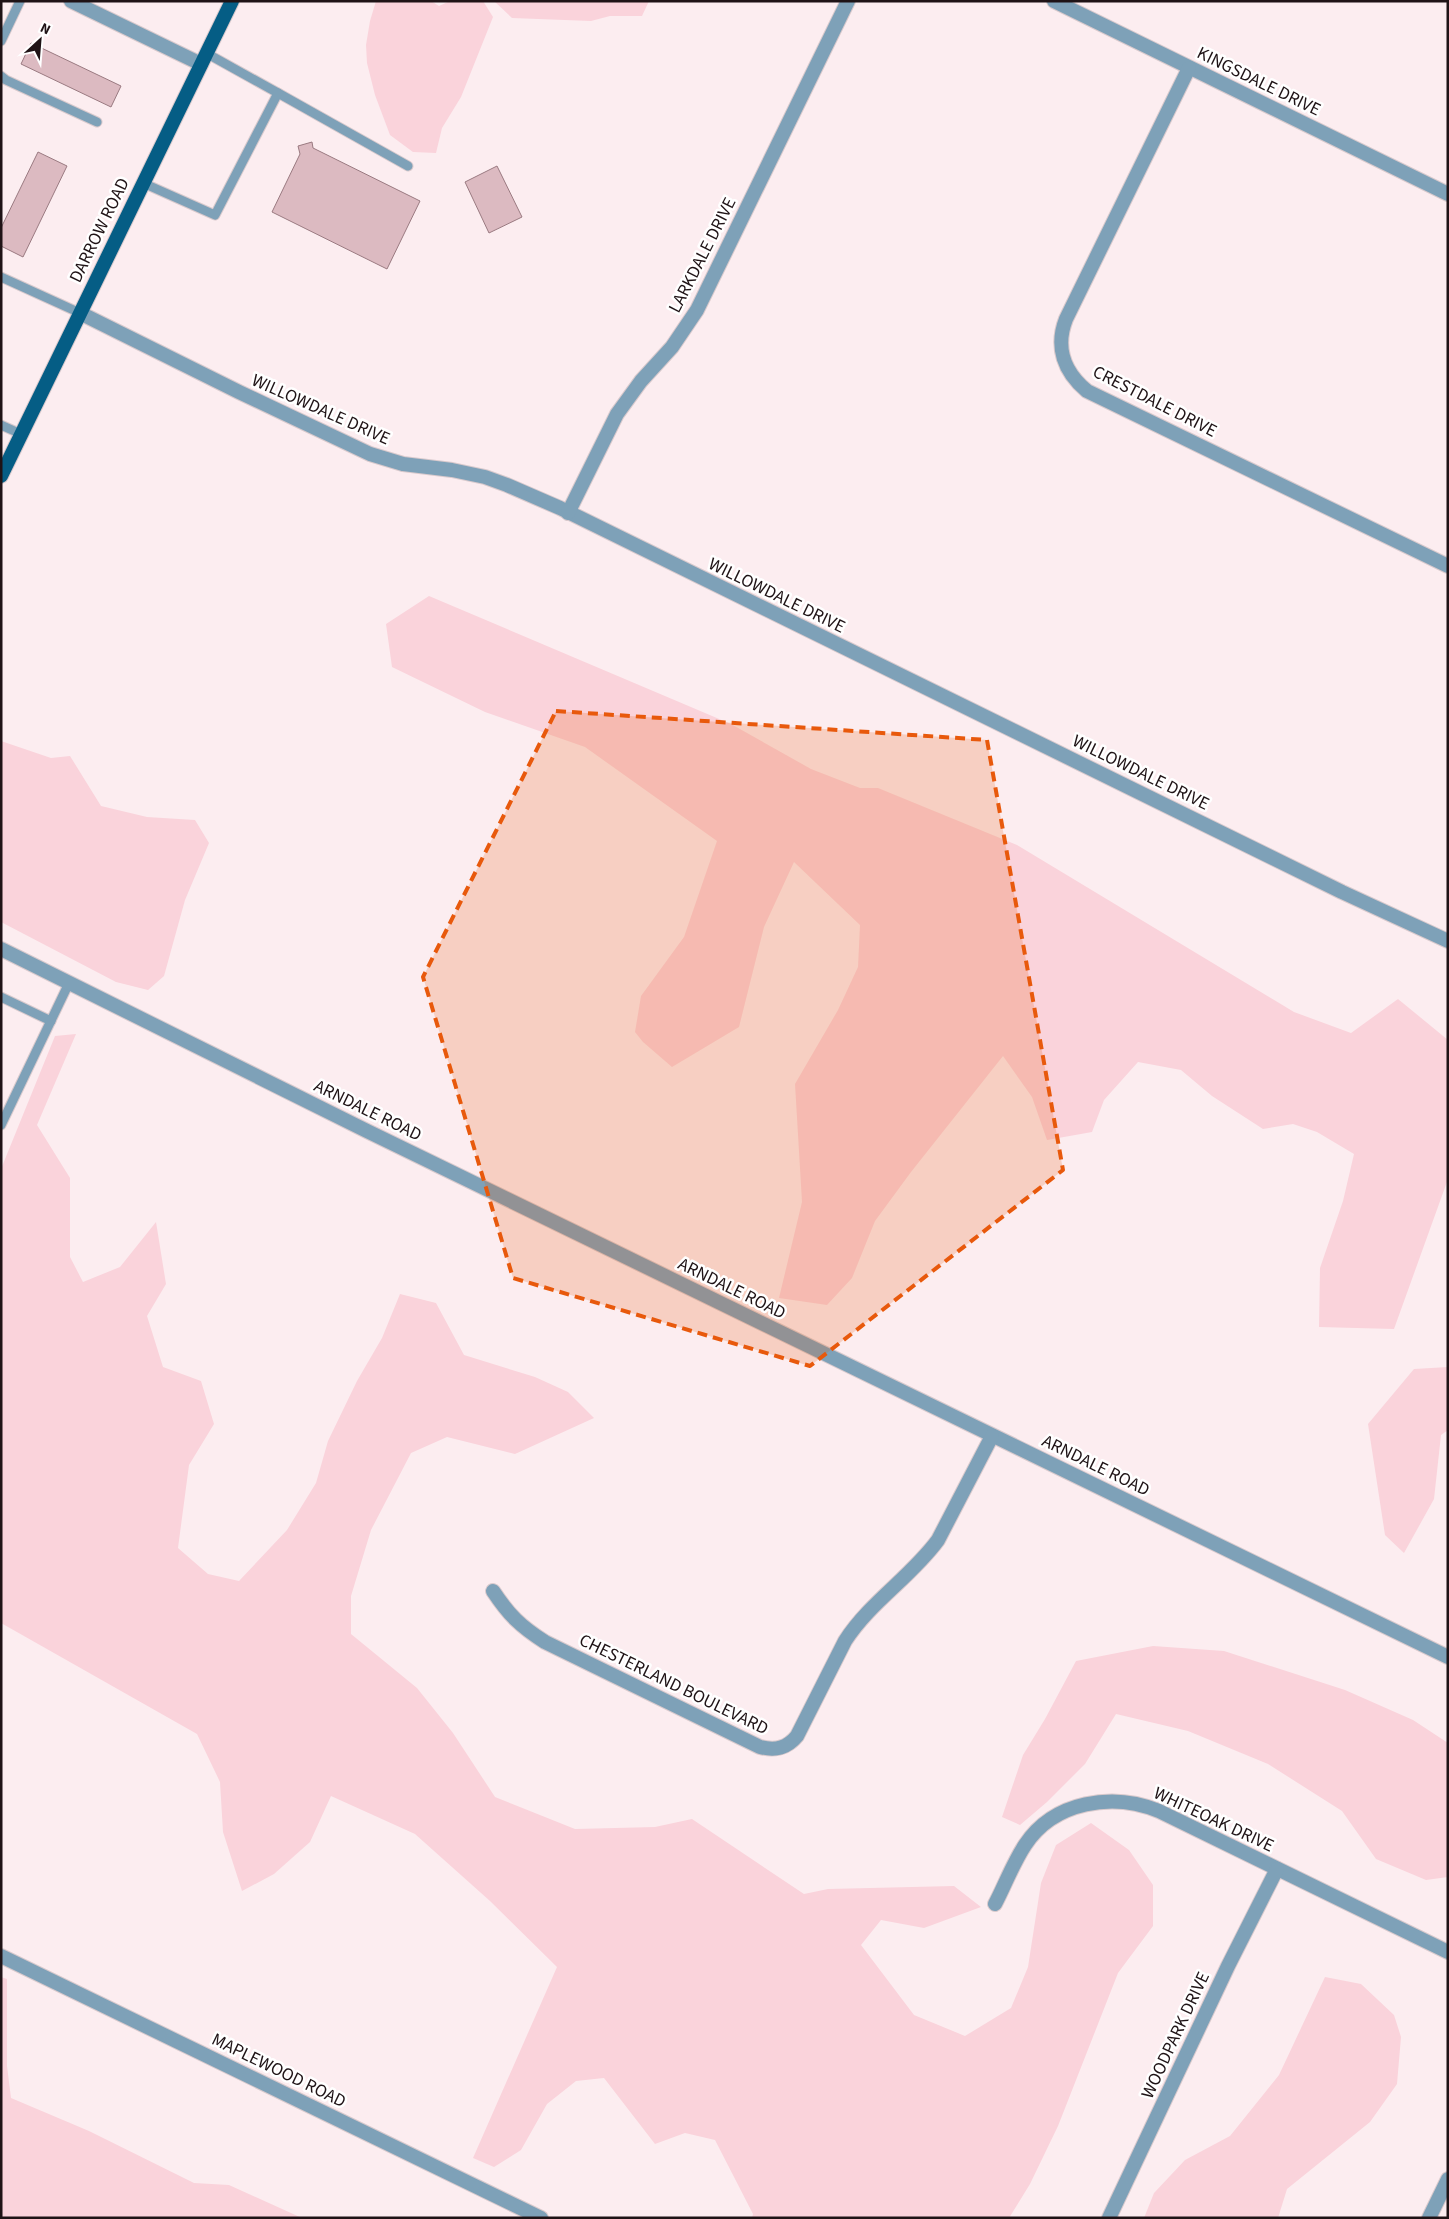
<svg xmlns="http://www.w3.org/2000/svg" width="1449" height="2219" font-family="'Source Sans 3',sans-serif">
<rect width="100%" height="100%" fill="#fcedf0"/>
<!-- green -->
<g fill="#fad3db">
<path d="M376 1H431L439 6 450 1H483L493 17 461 97 442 128 436 153 413 152 390 135 375 95 367 63 366 45 370 21Z"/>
<path d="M494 1H649L642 16H610L591 21 512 18Z"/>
<path d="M429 596 731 724 811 769 860 788H878L1017 845 1294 1012 1351 1033 1398 999 1448 1040V1179L1394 1329 1319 1327 1320 1268 1343 1201 1354 1154 1317 1132 1293 1124 1263 1129 1212 1096 1181 1070 1138 1062 1104 1100 1092 1132 1047 1140 1032 1097 1003 1056 911 1172 875 1221 852 1278 827 1305 779 1298 802 1202 795 1084 838 1010 858 967 860 925 794 862 764 927 739 1027 672 1067 643 1042 635 1032 641 996 684 937 717 841 585 747 485 712 392 667 386 624Z"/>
<path d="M1 741 51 758 70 756 101 806 147 817 195 820 209 843 185 900 164 976 148 990 116 982 1 922Z"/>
<path d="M76 1034 37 1125 70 1178V1257L83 1282 120 1267 156 1222 166 1284 147 1316 163 1367 201 1381 214 1424 189 1465 178 1548 208 1574 239 1581 287 1530 316 1483 328 1441 357 1381 382 1338 400 1294 436 1303 464 1355 535 1377 568 1392 594 1418 515 1454 447 1437 411 1453 371 1530 351 1596V1634L417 1688 453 1733 495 1797 575 1829 655 1827 692 1819 804 1894 828 1889 954 1886 981 1907 924 1928 881 1920 861 1945 914 2015 965 2036 1011 2008 1028 1967 1041 1883 1056 1845 1091 1823 1129 1850 1153 1885V1926L1118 1973 1058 2126 1030 2184 1009 2218H752L753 2214 715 2140 685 2133 655 2144 604 2078 576 2081 547 2104 521 2150 494 2167 473 2158 557 1967 490 1901 415 1834 331 1796 310 1842 274 1874 242 1891 223 1832 220 1782 197 1734 1 1623V1169L55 1036Z"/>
<path d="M1448 1367V1430L1441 1435 1434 1499 1404 1553 1385 1535 1368 1424 1414 1369Z"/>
<path d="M1153 1646 1224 1651 1345 1690 1413 1720 1448 1743V1877L1426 1880 1376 1859 1342 1811 1268 1764 1188 1731 1116 1714 1085 1764 1047 1802 1020 1825 1002 1817 1023 1755 1045 1719 1076 1661Z"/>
<path d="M1 1977 7 1979V2066L11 2098 89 2131 194 2183 229 2185 302 2218H1Z"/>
<path d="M1325 1977 1361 1984 1394 2015 1401 2037 1397 2084 1370 2122 1287 2189 1278 2218H1144L1154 2193 1185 2160 1230 2136 1279 2075Z"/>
</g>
<!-- building -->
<g fill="#dcbac1" stroke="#9a7a81">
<path d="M31 43 121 86 111 107 21 64Z"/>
<path d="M312 142 313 148 420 201 387 269 272 212 300 154 298 146Z"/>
<path d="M38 152 67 166 23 257 1 246V228Z"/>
<path d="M497 166 522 217 489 233 465 182Z"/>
</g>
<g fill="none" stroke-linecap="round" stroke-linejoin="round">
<!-- service casing -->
<g stroke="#d9cacd" stroke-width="11">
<g id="service">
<path d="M1 41 20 1"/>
<path d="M1 76 6 80 97 122"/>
<path d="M278 93 408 166"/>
<path d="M143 183 215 215 278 93 206 53"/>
<path d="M1 277 80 313"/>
<path d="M1 425 21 434"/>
<path d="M1 997 51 1021"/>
<path d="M1 1125 69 983"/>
</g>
</g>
<!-- minor casing -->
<g stroke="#d9cacd" stroke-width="16">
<g id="minor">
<path d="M71 1 201 64"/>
<path d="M1054 1 1448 194"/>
<path d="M1189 68 1066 319C1055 347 1064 372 1087 391L1448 566"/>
<path d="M80 313 239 392 370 454 403 464 452 470 485 477 507 485 560 508 1342 892 1448 941"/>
<path d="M568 513 617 414 641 381 672 347 697 310 848 1"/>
<path d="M1 949 367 1131 1448 1657"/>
<path d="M493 1591C509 1615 520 1626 545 1642L760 1747C776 1751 787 1748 797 1736L845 1641C870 1602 911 1577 938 1540L992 1436"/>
<path d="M995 1904C1005 1885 1013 1863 1025 1845 1054 1801 1113 1792 1159 1811L1448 1952"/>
<path d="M1 1956 541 2218"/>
<path d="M1109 2218 1228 1966 1277 1869"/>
<path d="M1429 2218 1448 2179"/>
</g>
</g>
<!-- primary casing -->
<g stroke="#d9cacd" stroke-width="16">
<path id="primary" d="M1 476 232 1"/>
</g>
<!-- service -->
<use href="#service" stroke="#7ea1b8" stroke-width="9"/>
<!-- minor -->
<use href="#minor" stroke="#7ea1b8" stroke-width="14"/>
<!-- primary -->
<use href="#primary" stroke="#055d85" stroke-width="14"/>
</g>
<!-- marked area -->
<path fill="#e8590c" fill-opacity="0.2" stroke="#e8590c" stroke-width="4" stroke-dasharray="10 6" stroke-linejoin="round" d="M556 711 987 740 1063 1170 810 1366 513 1278 423 977Z"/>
<g text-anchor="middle" stroke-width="5" stroke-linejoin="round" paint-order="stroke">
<!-- street labels -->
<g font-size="18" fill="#1f1316" stroke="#fff">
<text transform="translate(1259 81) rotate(26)" y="6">KINGSDALE DRIVE</text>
<text transform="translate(99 230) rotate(-64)" y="6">DARROW ROAD</text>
<text transform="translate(702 255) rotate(-63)" y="6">LARKDALE DRIVE</text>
<text transform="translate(1155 401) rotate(27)" y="6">CRESTDALE DRIVE</text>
<text transform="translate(321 409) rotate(24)" y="6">WILLOWDALE DRIVE</text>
<text transform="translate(777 595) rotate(26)" y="6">WILLOWDALE DRIVE</text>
<text transform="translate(1141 772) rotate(26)" y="6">WILLOWDALE DRIVE</text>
<text transform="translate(368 1110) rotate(26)" y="6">ARNDALE ROAD</text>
<text transform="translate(732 1288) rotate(26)" y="6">ARNDALE ROAD</text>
<text transform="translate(1096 1465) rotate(26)" y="6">ARNDALE ROAD</text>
<text transform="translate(674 1684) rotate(26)" y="6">CHESTERLAND BOULEVARD</text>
<text transform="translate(1214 1819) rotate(25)" y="6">WHITEOAK DRIVE</text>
<text transform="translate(1175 2035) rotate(-65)" y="6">WOODPARK DRIVE</text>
<text transform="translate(279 2070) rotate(26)" y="6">MAPLEWOOD ROAD</text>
</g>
</g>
<!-- border -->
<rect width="1449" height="2219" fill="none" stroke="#1f1316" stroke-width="5"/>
<!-- north arrow -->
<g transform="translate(40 40) rotate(26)" stroke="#ffffff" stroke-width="4" paint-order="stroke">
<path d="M0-4L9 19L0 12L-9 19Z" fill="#1f1316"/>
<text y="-8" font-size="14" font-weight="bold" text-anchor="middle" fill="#1f1316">N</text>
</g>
</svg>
